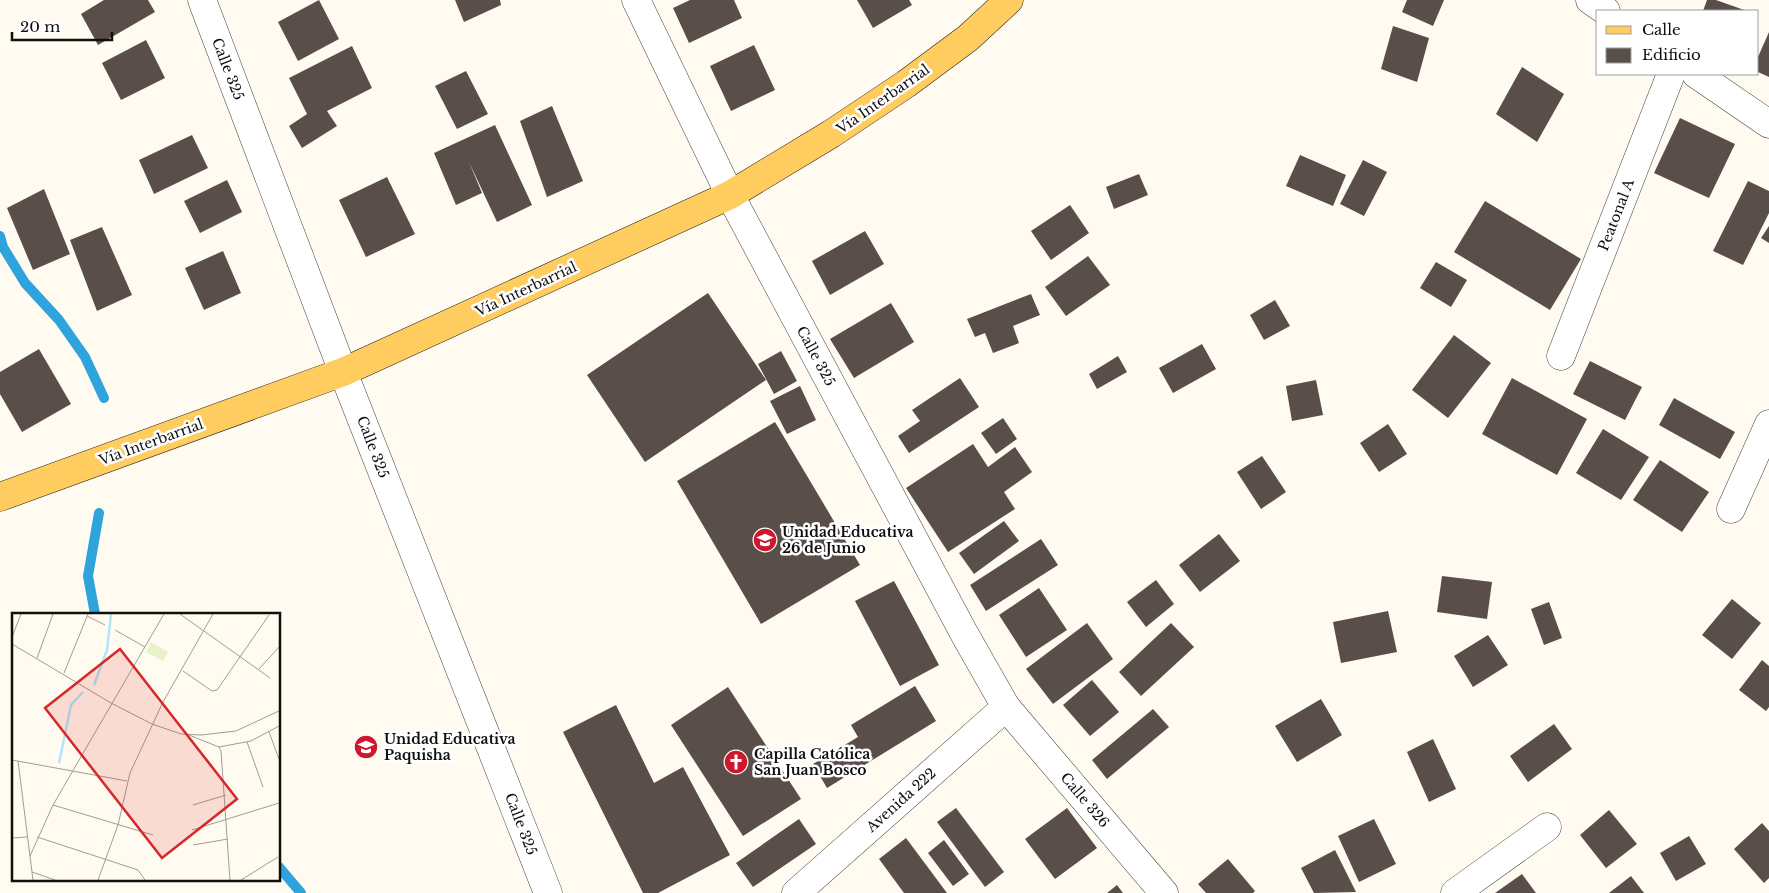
<svg xmlns="http://www.w3.org/2000/svg" width="1769" height="893" font-family="'Libre Baskerville',serif">
<rect width="100%" height="100%" fill="#fffbf0"/>
<g fill="none" stroke-linecap="round" stroke-linejoin="round">
<!-- stream -->
<g stroke="#2ea3dc" stroke-width="10">
<path d="M0 236 3 247 25 283 59 320 85 357 104 398"/>
<path d="M95 614 88 576 99 513"/>
<path d="M279 867 301 893"/>
</g>
</g>
<!-- building -->
<g fill="#594e4a">
<path d="M104 0H148L155 12 98 45 81 14Z"/>
<path d="M319 0 339 39 298 61 278 22Z"/>
<path d="M455 0H500L501 5 464 22Z"/>
<path d="M690 0H734L742 18 689 43 673 8Z"/>
<path d="M857 0H909L912 5 873 28Z"/>
<path d="M1407 0H1444L1433 26 1402 12Z"/>
<path d="M1707 0H1716L1747 11H1703Z"/>
<path d="M1393 26 1429 38 1417 82 1381 69Z"/>
<path d="M1769 32V77L1758 72V57Z"/>
<path d="M146 40 165 78 121 100 102 63Z"/>
<path d="M754 45 775 90 731 111 710 66Z"/>
<path d="M352 46 372 88 327 111 337 126 302 148 289 126 307 114 289 78Z"/>
<path d="M1522 67 1564 94 1537 142 1496 114Z"/>
<path d="M466 71 488 114 457 129 435 86Z"/>
<path d="M552 106 583 181 547 197 520 121Z"/>
<path d="M1680 118 1735 144 1709 198 1654 173Z"/>
<path d="M495 125 532 205 497 222 469 162 482 193 456 205 434 153Z"/>
<path d="M192 135 208 168 154 194 139 160Z"/>
<path d="M1300 155 1346 175 1333 206 1286 186Z"/>
<path d="M1363 160 1387 172 1364 216 1340 204Z"/>
<path d="M1139 174 1148 195 1114 209 1106 187Z"/>
<path d="M387 177 415 234 366 257 339 200Z"/>
<path d="M227 180 242 212 200 233 184 201Z"/>
<path d="M1748 181 1769 191V213L1743 265 1713 251Z"/>
<path d="M44 189 70 254 33 270 7 208Z"/>
<path d="M1485 201 1581 259 1550 310 1454 252Z"/>
<path d="M1070 205 1089 233 1051 260 1031 231Z"/>
<path d="M1769 226V243L1761 238Z"/>
<path d="M102 227 132 295 97 311 70 240Z"/>
<path d="M865 231 884 264 830 295 812 261Z"/>
<path d="M223 251 241 293 204 310 185 268Z"/>
<path d="M1088 256 1110 285 1066 316 1045 287Z"/>
<path d="M1436 262 1467 280 1451 307 1420 288Z"/>
<path d="M708 293 766 380 645 462 587 375Z"/>
<path d="M1031 294 1040 315 1013 326 1019 343 993 353 985 333 975 337 967 319Z"/>
<path d="M1275 300 1290 326 1264 340 1250 315Z"/>
<path d="M891 303 914 342 854 378 830 339Z"/>
<path d="M1454 335 1491 363 1448 418 1412 390Z"/>
<path d="M1202 344 1216 369 1173 393 1159 368Z"/>
<path d="M39 349 71 404 22 432 0 394V372Z"/>
<path d="M781 351 797 381 774 394 758 364Z"/>
<path d="M1118 356 1127 372 1097 389 1089 374Z"/>
<path d="M1590 361 1642 387 1625 420 1573 394Z"/>
<path d="M960 378 979 407 909 453 898 436 920 421 912 410Z"/>
<path d="M1512 378 1587 419 1557 475 1482 434Z"/>
<path d="M1316 380 1323 415 1292 421 1286 386Z"/>
<path d="M800 386 816 420 787 434 770 401Z"/>
<path d="M1674 398 1735 432 1720 459 1659 425Z"/>
<path d="M1003 418 1017 439 996 454 981 433Z"/>
<path d="M775 422 860 565 761 624 677 481Z"/>
<path d="M1388 424 1407 454 1379 472 1360 443Z"/>
<path d="M1603 429 1649 457 1621 500 1576 473Z"/>
<path d="M973 444 988 467 1015 447 1032 472 1004 492 1015 509 948 552 906 488Z"/>
<path d="M1262 456 1286 492 1261 509 1237 472Z"/>
<path d="M1660 460 1709 492 1682 532 1633 500Z"/>
<path d="M1004 521 1019 541 974 574 959 553Z"/>
<path d="M1219 534 1240 561 1200 592 1179 565Z"/>
<path d="M1041 539 1058 565 986 611 970 585Z"/>
<path d="M1442 576 1492 582 1487 619 1437 612Z"/>
<path d="M1156 580 1174 604 1146 627 1127 602Z"/>
<path d="M894 581 939 665 900 686 855 601Z"/>
<path d="M1039 588 1067 630 1026 657 999 615Z"/>
<path d="M1732 599 1761 623 1732 659 1702 635Z"/>
<path d="M1549 602 1562 638 1544 645 1531 609Z"/>
<path d="M1388 611 1397 652 1341 663 1333 622Z"/>
<path d="M1087 623 1113 659 1053 704 1026 669Z"/>
<path d="M1171 623 1194 647 1141 696 1119 672Z"/>
<path d="M1488 635 1508 665 1473 687 1454 656Z"/>
<path d="M1762 660 1769 666V707L1766 711 1739 690Z"/>
<path d="M1092 680 1119 712 1090 736 1063 705Z"/>
<path d="M915 686 936 721 827 788 813 764 858 737 851 725Z"/>
<path d="M728 687 801 799 743 836 671 725Z"/>
<path d="M1321 699 1342 735 1297 762 1275 726Z"/>
<path d="M616 705 654 783 683 767 730 855 658 893H643L563 732Z"/>
<path d="M1153 709 1169 727 1107 779 1092 760Z"/>
<path d="M1554 724 1572 749 1528 782 1510 756Z"/>
<path d="M1433 739 1456 789 1429 802 1407 752Z"/>
<path d="M956 808 1004 872 985 887 937 822Z"/>
<path d="M1067 808 1097 848 1055 879 1025 839Z"/>
<path d="M1609 810 1637 844 1606 868 1580 835Z"/>
<path d="M799 819 816 844 753 887 736 863Z"/>
<path d="M1374 819 1396 864 1359 882 1338 836Z"/>
<path d="M1762 823 1769 831V878L1764 883 1734 849Z"/>
<path d="M1689 836 1706 864 1676 881 1660 853Z"/>
<path d="M906 838 947 893H904L879 859Z"/>
<path d="M944 840 969 874 953 886 928 853Z"/>
<path d="M1335 850 1356 892 1314 893 1301 868Z"/>
<path d="M1228 859 1255 891 1253 893H1206L1198 884Z"/>
<path d="M1522 874 1536 893H1495Z"/>
<path d="M1631 876 1644 893H1609Z"/>
<path d="M1117 885 1123 893H1107Z"/>
</g>
<g fill="none" stroke-linecap="round" stroke-linejoin="round">
<!-- street casing -->
<g stroke="#424242" stroke-width="29">
<g id="street">
<path d="M202 0 343 372 548 893"/>
<path d="M636 0 730 195 965 635 1006 707 1164 893"/>
<path d="M1590 0 1606 11"/>
<path d="M1696 74 1769 124"/>
<path d="M1561 356 1671 74"/>
<path d="M1731 509 1769 424"/>
<path d="M796 893 1006 707"/>
<path d="M1455 893 1547 827"/>
</g>
</g>
<!-- primary casing -->
<g stroke="#202020" stroke-width="29">
<path id="primary" d="M0 497 343 372 730 195 831 134 906 84 968 38 1009 0"/>
</g>
<!-- street -->
<use href="#street" stroke="#fff" stroke-width="28"/>
<!-- primary -->
<use href="#primary" stroke="#ffcc60" stroke-width="28"/>
</g>
<!-- icons -->
<defs>
<g id="school-disc" transform="scale(1.25)"><circle r="9.5" fill="#ce172d" stroke="#fff"/><path d="M0-5L7-2L0 1L-7-2ZM-4 1L0 2.5L4 1V4Q0 6-4 4Z" fill="#fff"/></g>
<g id="church-disc" transform="scale(1.25)"><circle r="9.5" fill="#ce172d" stroke="#fff"/><path d="M-1.2-6h2.4v3.5h3.3v2.4h-3.3V6h-2.4V-.1h-3.3v-2.4h3.3Z" fill="#fff"/></g>
</defs>
<g fill-rule="evenodd">
<use href="#school-disc" x="765" y="540"/>
<use href="#school-disc" x="366" y="747"/>
<use href="#church-disc" x="736" y="762"/>
</g>
<g text-anchor="middle" stroke-width="5" stroke-linejoin="round" paint-order="stroke">
<!-- street labels -->
<g font-size="14" fill="#0f0f0f" stroke="#fff">
<text transform="translate(228 69) rotate(69)" y="5">Calle 325</text>
<text transform="translate(883 99) rotate(-35)" y="5">Vía Interbarrial</text>
<text transform="translate(1616 215) rotate(-69)" y="5">Peatonal A</text>
<text transform="translate(526 289) rotate(-25)" y="5">Vía Interbarrial</text>
<text transform="translate(816 356) rotate(62)" y="5">Calle 325</text>
<text transform="translate(151 442) rotate(-20)" y="5">Vía Interbarrial</text>
<text transform="translate(373 447) rotate(69)" y="5">Calle 325</text>
<text transform="translate(901 800) rotate(-42)" y="5">Avenida 222</text>
<text transform="translate(1085 800) rotate(50)" y="5">Calle 326</text>
<text transform="translate(521 824) rotate(69)" y="5">Calle 325</text>
</g>
<!-- poi labels -->
<g font-size="14" font-weight="bold" fill="#0f0f0f" stroke="#fff" text-anchor="start">
<text x="782" y="537">Unidad Educativa<tspan x="782" dy="16">26 de Junio</tspan></text>
<text x="384" y="744">Unidad Educativa<tspan x="384" dy="16">Paquisha</tspan></text>
<text x="754" y="759">Capilla Católica<tspan x="754" dy="16">San Juan Bosco</tspan></text>
</g>
</g>
<!-- overview -->
<g transform="translate(12 613)">
<rect width="268" height="268" fill="#fffbf0"/>
<path d="M139 29 156 39 151 48 134 39Z" fill="#e8f4c8"/>
<path fill="none" stroke="#afe5fd" stroke-width="2.5" d="M82 72 95 37 99 1M47 150 59 92 71 79"/>
<path fill="none" stroke="#9f9d96" stroke-width="1" d="M168 1 258 65M75 3 93 12M103 17 133 34M0 24 9 1M0 31 99 90 140 111 169 121 189 122 224 118 267 98M25 45 41 1M247 56 267 34M171 58 200 78 205 77 257 2M52 60 76 1M257 119 267 146M177 122 207 134 209 138 218 267M235 129 251 174M207 134 239 128 267 113M0 147 115 168M6 148 21 267M41 192 141 222M181 192 214 182M180 217 267 190M25 224 126 257 133 267M0 225 15 224M181 232 216 226M18 243 41 192 152 1M20 259 43 267M86 267 106 212 118 160 151 89 201 1M229 267 266 244"/>
<path fill="#d62828" fill-opacity="0.15" stroke="#d62828" stroke-width="2.5" d="M108 36 225 186 150 245 33 95Z"/>
<rect width="268" height="268" fill="none" stroke="#0f0f0f" stroke-width="2.5"/>
</g>
<!-- legend -->
<rect x="1596" y="10" width="162" height="65" fill="#ffffff" stroke="#9f9f9f"/>
<rect x="1606" y="26" width="25" height="8" fill="#ffcc60" stroke="#9f9f9f"/>
<text x="1642" y="35" font-size="15" fill="#0f0f0f">Calle</text>
<rect x="1606" y="48" width="25" height="15" fill="#594e4a" stroke="#9f9f9f"/>
<text x="1642" y="60" font-size="15" fill="#0f0f0f">Edificio</text>
<!-- scale -->
<path d="M12 32v8h100v-8" fill="none" stroke="#0f0f0f" stroke-width="2.5"/>
<text x="20" y="32" font-size="15" fill="#0f0f0f" stroke="#ffffff" stroke-width="4" paint-order="stroke">20 m</text>
</svg>
